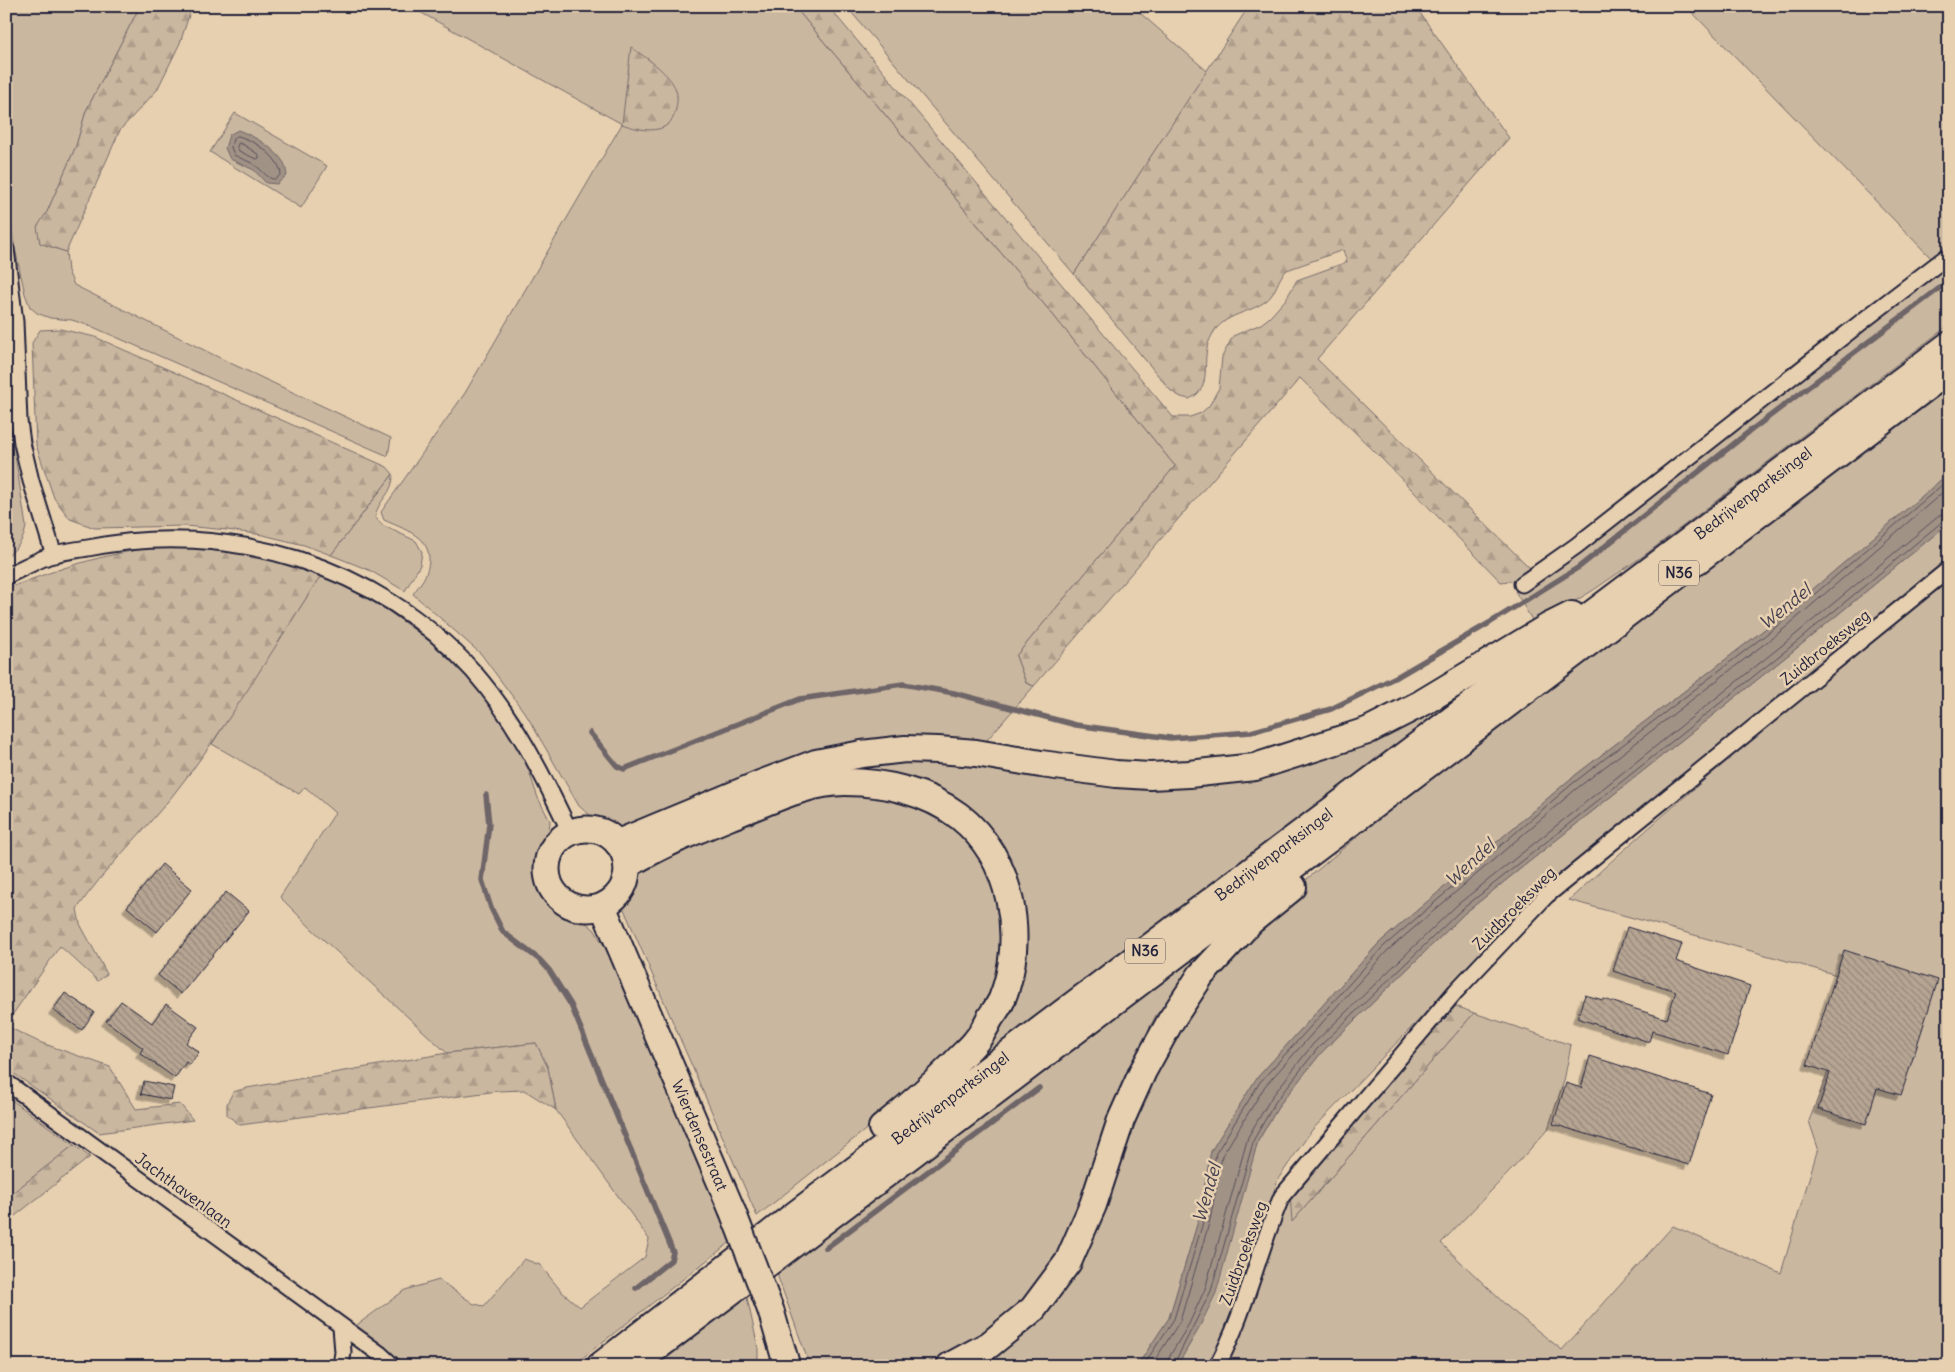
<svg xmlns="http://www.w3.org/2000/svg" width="1955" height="1372" font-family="Delius,sans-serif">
<defs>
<pattern id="forest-firs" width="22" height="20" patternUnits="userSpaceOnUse" patternTransform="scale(1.25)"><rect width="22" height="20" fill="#cab79f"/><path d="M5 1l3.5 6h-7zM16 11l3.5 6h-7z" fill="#ad9d8a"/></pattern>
<pattern id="building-back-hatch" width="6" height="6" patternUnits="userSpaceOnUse" patternTransform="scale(1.25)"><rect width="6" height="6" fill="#b7a593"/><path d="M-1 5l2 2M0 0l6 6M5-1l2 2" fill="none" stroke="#948679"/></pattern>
<filter id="shadow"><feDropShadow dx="-4.5" dy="4.5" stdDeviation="0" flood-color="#0004"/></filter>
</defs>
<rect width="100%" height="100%" fill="#e7d0b0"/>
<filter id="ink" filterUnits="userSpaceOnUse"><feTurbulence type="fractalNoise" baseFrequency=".02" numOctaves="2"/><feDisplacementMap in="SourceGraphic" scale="10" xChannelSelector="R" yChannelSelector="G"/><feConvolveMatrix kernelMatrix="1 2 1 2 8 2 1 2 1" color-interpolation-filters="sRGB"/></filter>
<g filter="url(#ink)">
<!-- green -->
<g fill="#cab79f" stroke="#766c6d" fill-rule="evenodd">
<path d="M6 6H140L86 111 76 146 47 212 38 227 40 243 66 252 68 271 74 285 228 362 391 438 388 456 93 327 72 320 50 318 37 313 30 307 25 294 14 244 6 183Z"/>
<path d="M409 6H794L1054 316 1175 466 1016 656 1026 683 1034 686 980 748 939 743 626 831C607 826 593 819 579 806L527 716 481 654 413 594C417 588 423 581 426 574 439 539 408 531 384 520L381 512 465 393 622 124ZM647 58C668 78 684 87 672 119Z"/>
<path d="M846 6H1132L1207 71 1074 274Z"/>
<path d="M1686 6H1949V248L1933 260Z"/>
<path d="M235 113 327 166 301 208 210 152Z"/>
<path d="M1949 263V325L1646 554 1592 591 1535 625 1515 591 1537 578Z"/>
<path d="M1949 385V473L1778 619 1569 780 1379 943 1256 1079 1211 1151 1199 1218 1169 1318 1137 1366H975L1036 1317 1124 1138 1175 1024 1275 906 1385 813 1430 778Z"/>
<path d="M6 427 11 429 26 526C24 540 17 549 6 557Z"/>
<path d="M393 474C394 494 378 499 375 517L382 525 416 541 422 552 420 565 405 591 369 570 331 555Z"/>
<path d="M1949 523V562L1543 892 1312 1130 1278 1179 1263 1224 1238 1312 1211 1366H1177L1198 1330 1258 1141 1280 1104 1322 1052 1465 913 1802 644Z"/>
<path d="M321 575 379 604 432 643 478 687 508 727 524 757 538 798 550 821 549 835 539 866 540 885 552 903 566 914 578 917 594 929 628 986 733 1240 572 1366H405L354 1327 405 1290 439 1280 474 1304 484 1306 524 1259 540 1265 562 1292 580 1307 645 1257 649 1239 556 1110 548 1068 536 1043 447 1053 312 929 280 897 335 813 305 787 299 794 212 744Z"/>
<path d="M1949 580V1366H1225L1290 1194 1293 1221 1474 1013 1571 1045 1564 1081 1548 1129 1515 1166 1441 1243 1509 1308 1562 1350 1673 1226 1781 1273 1818 1148 1809 1121 1847 1022 1855 980 1569 900C1690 787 1820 684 1949 580Z"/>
<path d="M1529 645 912 1113 976 1052 1018 902 931 791 742 797 863 758 1243 774Z"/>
<path d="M848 788 921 802 975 843 1004 905 1003 971 969 1035 923 1084 757 1216 623 907 629 889 640 868 796 800Z"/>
<path d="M1264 897 1198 967 1156 1015 1129 1068 1081 1199 1057 1253 1022 1300 983 1335 944 1356 917 1366H810L774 1266Z"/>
<path d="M6 1096 74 1145 6 1198Z"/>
<path d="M745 1288 758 1348V1366H644Z"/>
</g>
<!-- forest -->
<g fill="url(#forest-firs)" stroke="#766c6d">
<path d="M140 6H192L180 43 157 90 120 130 66 252 40 243 37 227 47 212 76 146 86 111Z"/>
<path d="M794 6H828L1173 417H1190L1201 413 1209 406 1219 388 1222 357 1233 336 1261 324 1270 317 1286 299 1297 280 1347 262 1343 250 1287 270C1277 278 1277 293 1266 301 1249 314 1224 313 1212 335 1210 339 1207 345 1207 349 1203 368 1211 390 1189 399L1181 397 1171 391 1074 274 1249 6H1415L1509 138 1317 359 1533 571 1521 580 1501 582 1383 460 1300 378 1034 686 1026 683 1016 656 1175 466 1054 316Z"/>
<path d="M631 47C646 58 669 72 676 90 678 96 677 103 676 109 671 137 641 131 622 124Z"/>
<path d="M60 329 95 337 387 467 393 474 331 555 304 545 263 535 227 530 185 526 95 528 70 519 54 498 36 445 32 343 40 330Z"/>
<path d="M173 546 222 549 281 560 321 575C273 649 228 726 173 795 142 834 105 868 77 909L80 924 107 974 98 981 60 946 6 1024V589C62 567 114 550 173 546Z"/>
<path d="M1456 1006 1474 1013 1292 1222 1290 1194Z"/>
<path d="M6 1026 39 1042 110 1067 136 1109 180 1104 193 1120 99 1133 6 1068Z"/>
<path d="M536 1043 548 1068 556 1110 524 1090 498 1091 240 1125 227 1115V1104L233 1092 247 1088 447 1053Z"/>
<path d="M74 1145 90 1157 6 1223V1198Z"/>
</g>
<!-- water -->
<g fill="#a19286" stroke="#6e6568">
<path d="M238 130C254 136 275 148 284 163 286 166 286 171 287 175L277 184 266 183 254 170 230 159 225 148 229 135Z"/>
<path d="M1949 473V523L1802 644 1465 913 1322 1052 1280 1104 1258 1141 1216 1293 1198 1330 1177 1366H1137L1169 1318 1199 1218 1211 1151 1256 1079 1379 943 1569 780 1778 619Z"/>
</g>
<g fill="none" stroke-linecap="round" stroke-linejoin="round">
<!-- shore -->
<g stroke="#554f59" stroke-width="1">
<path d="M238 136C254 140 278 156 281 173 273 188 264 171 256 166 250 161 241 159 234 155L231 147 233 139Z"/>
<path d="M239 143 244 145 259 155V158L256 159 239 151 237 147Z"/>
<path d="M1143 1366 1174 1319 1204 1219 1216 1153 1260 1082 1383 947 1572 784 1781 623 1949 479"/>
<path d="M1151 1366 1180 1321 1210 1220 1222 1156 1265 1086 1387 951 1576 789 1785 628 1949 487"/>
<path d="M1167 1366 1168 1359 1189 1324 1205 1289 1248 1137 1271 1098 1313 1044 1457 905 1795 635 1939 516 1949 513"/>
<path d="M1173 1366 1211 1291 1254 1139 1276 1101 1318 1048 1461 910 1799 640 1943 521 1949 519"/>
</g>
<!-- stream -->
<g stroke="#6e6568" stroke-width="5.5">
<path d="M590 733 617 766 624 769 800 699 903 684 954 693 1076 725 1170 738 1251 732 1331 709 1400 675 1491 622 1579 567 1750 431 1949 281"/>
<path d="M486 795 489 824 482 880 491 908 503 932 540 960 549 970 571 1005 673 1252 671 1260 636 1288"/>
<path d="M826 1248 1039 1088"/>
</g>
</g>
<!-- building -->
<g fill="url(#building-back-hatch)" stroke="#22223b" filter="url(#shadow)">
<path d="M162 864 192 889 157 932 127 907Z"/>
<path d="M226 892 249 911 181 994 158 975Z"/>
<path d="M1627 927 1682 944 1676 961 1750 986 1728 1055 1652 1031 1649 1042 1577 1018 1585 995 1603 1000 1604 999 1667 1019 1676 991 1613 971Z"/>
<path d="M1844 950 1938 980 1901 1095 1877 1088 1866 1124 1818 1109 1830 1073 1807 1065Z"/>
<path d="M65 993 94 1012 82 1030 53 1010Z"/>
<path d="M121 1001 152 1023 166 1004 198 1027 186 1043 199 1052 190 1065 186 1062 175 1078 140 1053 143 1048 106 1021Z"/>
<path d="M1590 1056 1711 1094 1689 1165 1553 1124 1566 1083 1581 1088Z"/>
<path d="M144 1081 174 1087 171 1100 141 1094Z"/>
</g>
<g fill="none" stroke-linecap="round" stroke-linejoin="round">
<!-- minor casing -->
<g stroke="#22223b" stroke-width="19">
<g id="minor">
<path d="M6 249 15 322 19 421 22 443 31 481 54 555"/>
<path d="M6 576C22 569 38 559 55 554 65 551 77 550 88 548 227 520 377 564 473 671 515 719 543 775 570 832"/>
<path d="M1522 584 1576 546 1864 320 1949 255"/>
<path d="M6 1082 380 1354 393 1366"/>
<path d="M341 1366 343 1352 341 1327"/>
<path d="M1217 1366C1246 1312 1258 1251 1282 1196L1456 991 1546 896 1949 569"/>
</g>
</g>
<!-- primary casing -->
<g stroke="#22223b" stroke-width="29">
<g id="primary">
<circle cx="587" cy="869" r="40"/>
<path id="s1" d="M603 907 732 1210"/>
<path d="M771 1311 787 1366"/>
</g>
</g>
<!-- trunk casing -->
<g stroke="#22223b" stroke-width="30">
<g id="trunk">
<path d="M618 843 760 784 816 763 862 754 905 749 938 750 976 753 1041 764 1116 774 1150 776 1189 774 1255 767 1367 731 1422 703 1548 627 1572 615"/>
<path d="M627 865C663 843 702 828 741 812 774 799 809 782 845 782 885 782 927 792 959 816 1013 858 1026 939 1002 999 999 1006 994 1012 990 1018 986 1026 982 1034 976 1041 970 1049 962 1055 955 1063 932 1086 908 1107 882 1128"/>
<path id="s2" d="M600 1366 796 1214 1949 345"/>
<path d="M632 1366 1949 370"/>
<path d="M950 1366 989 1345 1033 1309 1068 1262 1093 1205 1121 1120 1143 1071 1170 1022 1201 975 1251 921 1293 887"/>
</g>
</g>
<!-- minor -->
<use href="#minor" stroke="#e7d0b0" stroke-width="15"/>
<!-- primary -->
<use href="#primary" stroke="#e7d0b0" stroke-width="25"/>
<!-- trunk -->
<use href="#trunk" stroke="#e7d0b0" stroke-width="26"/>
<!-- primary-bridge casing -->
<g stroke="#22223b" stroke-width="29" stroke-linecap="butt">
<path id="primary-bridge" d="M732 1210 771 1311"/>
</g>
<!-- primary-bridge -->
<use href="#primary-bridge" stroke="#e7d0b0" stroke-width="25"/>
</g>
</g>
<g text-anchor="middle" stroke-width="5" stroke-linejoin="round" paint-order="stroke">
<!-- shield labels -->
<g fill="#e7d0b0" stroke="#5d565e" stroke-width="1">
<rect x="1659" y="560.5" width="40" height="25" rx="4"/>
<rect x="1125" y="938.5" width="40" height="25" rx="4"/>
</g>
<g font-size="15" font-weight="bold" fill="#22223b">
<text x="1679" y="578">N36</text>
<text x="1145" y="956">N36</text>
</g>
<!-- street labels -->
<g font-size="16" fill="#22223b" stroke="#e7d0b0">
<text dy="6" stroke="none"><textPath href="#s2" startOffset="1446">Bedrijvenparksingel</textPath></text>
<text transform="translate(1825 647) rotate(-39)" y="6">Zuidbroeksweg</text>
<text dy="6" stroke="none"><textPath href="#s2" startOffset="846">Bedrijvenparksingel</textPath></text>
<text transform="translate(1514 908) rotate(-45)" y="6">Zuidbroeksweg</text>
<text dy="6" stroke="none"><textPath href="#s2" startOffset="441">Bedrijvenparksingel</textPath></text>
<text dy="6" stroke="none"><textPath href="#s1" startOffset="248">Wierdensestraat</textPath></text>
<text transform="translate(184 1190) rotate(36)" y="6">Jachthavenlaan</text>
<text transform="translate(1243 1253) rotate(-70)" y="6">Zuidbroeksweg</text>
</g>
<!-- water labels -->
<g font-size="18" font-style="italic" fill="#423e4e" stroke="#e7d0b0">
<text transform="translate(1785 607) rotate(-39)" y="6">Wendel</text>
<text transform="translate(1470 863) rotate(-43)" y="6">Wendel</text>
<text transform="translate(1207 1193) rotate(-74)" y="6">Wendel</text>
</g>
</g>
<!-- margin -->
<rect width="1955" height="1372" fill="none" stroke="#e7d0b0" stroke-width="25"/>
<rect x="12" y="12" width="1930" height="1347" fill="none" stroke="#22223b" stroke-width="2" filter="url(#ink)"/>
</svg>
